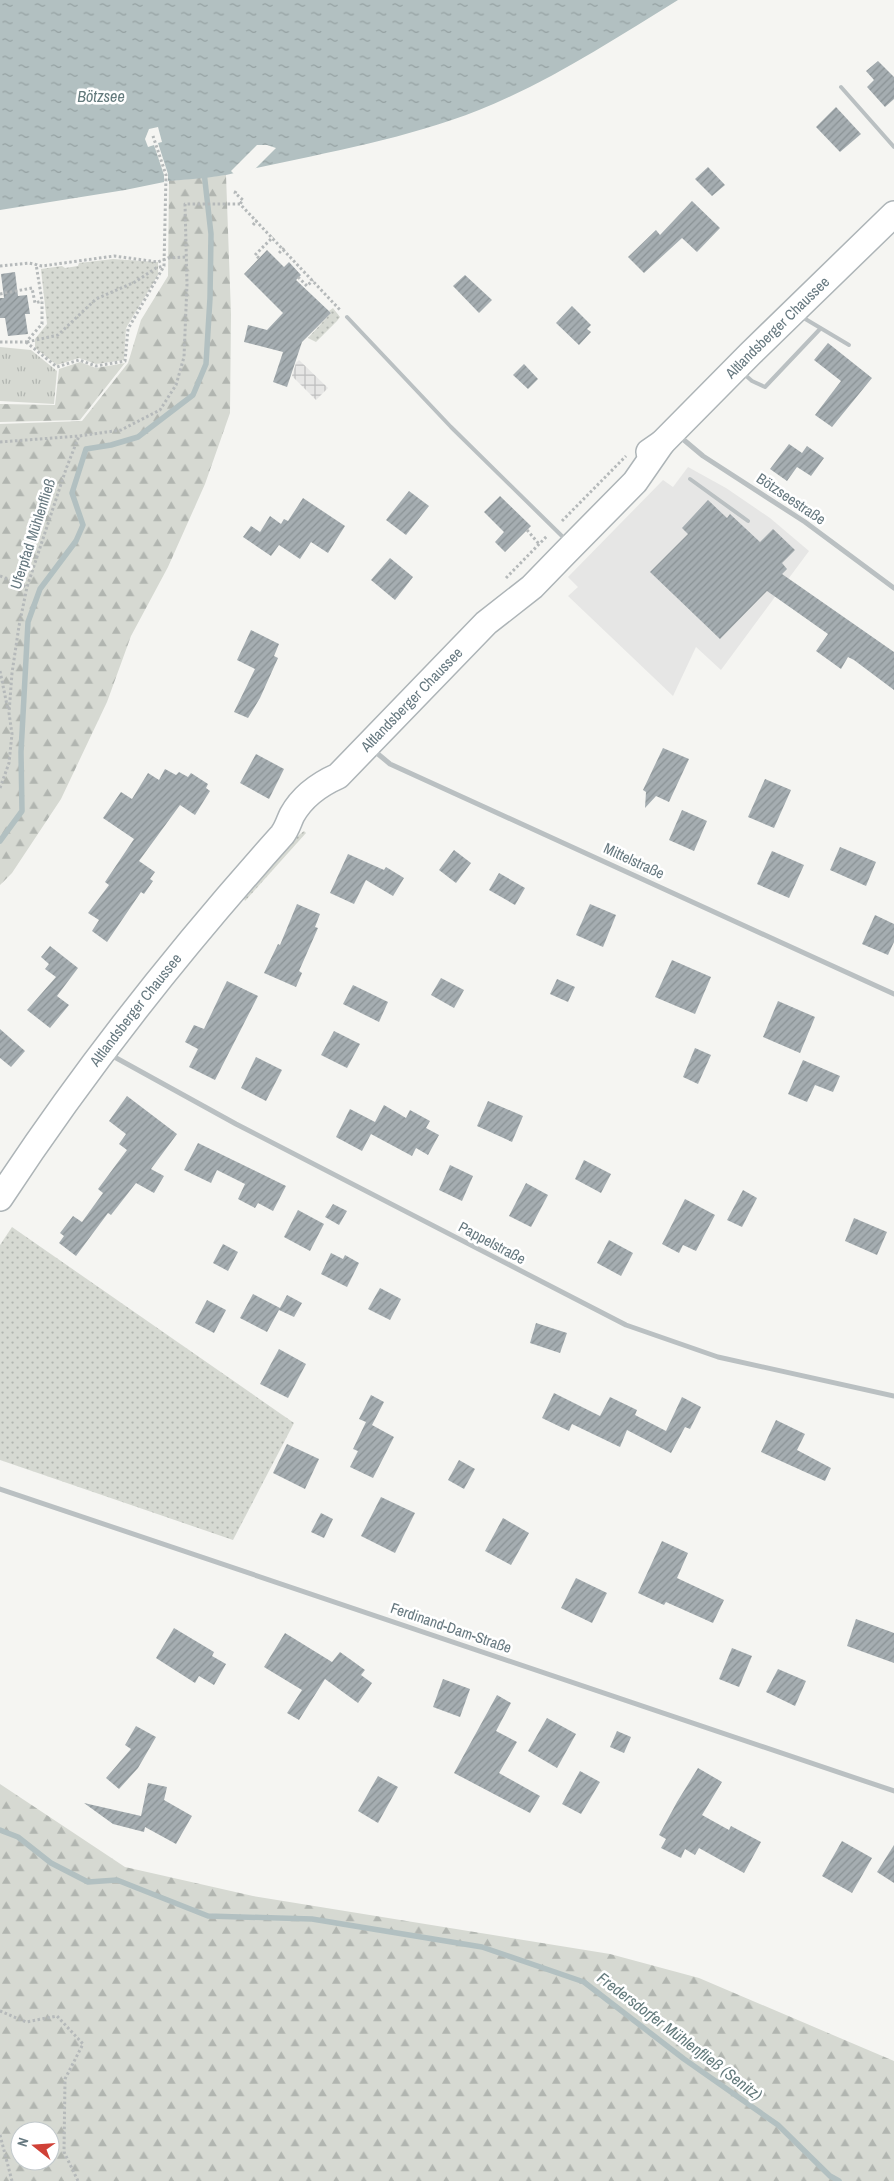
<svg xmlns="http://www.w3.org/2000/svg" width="894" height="2181" font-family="'Archivo Narrow',sans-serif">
<defs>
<pattern id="industrial-grid" width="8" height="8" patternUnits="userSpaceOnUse" patternTransform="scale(1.25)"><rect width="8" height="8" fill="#e6e6e5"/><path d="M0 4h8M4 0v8" fill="none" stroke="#bebfbf"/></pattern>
<pattern id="grass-dots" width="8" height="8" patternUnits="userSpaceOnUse" patternTransform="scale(1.25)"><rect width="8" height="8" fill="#d6d9d2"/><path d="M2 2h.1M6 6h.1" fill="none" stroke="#b1b5b0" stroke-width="1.8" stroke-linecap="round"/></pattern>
<pattern id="forest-firs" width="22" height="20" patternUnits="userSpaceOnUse" patternTransform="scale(1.25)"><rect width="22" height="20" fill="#d6d9d2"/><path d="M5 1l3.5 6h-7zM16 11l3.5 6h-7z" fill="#b1b5b0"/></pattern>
<pattern id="park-tufts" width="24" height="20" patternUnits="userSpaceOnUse" patternTransform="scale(1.25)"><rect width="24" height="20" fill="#d6d9d2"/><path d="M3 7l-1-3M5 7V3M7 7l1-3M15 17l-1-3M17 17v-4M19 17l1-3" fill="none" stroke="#b1b5b0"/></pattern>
<pattern id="water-ripples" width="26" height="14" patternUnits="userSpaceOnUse" patternTransform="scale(1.25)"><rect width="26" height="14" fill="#b2c0c1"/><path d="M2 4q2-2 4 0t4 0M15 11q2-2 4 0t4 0" fill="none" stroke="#95a1a2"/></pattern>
<pattern id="building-hatch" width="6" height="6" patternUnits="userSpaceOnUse" patternTransform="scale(1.25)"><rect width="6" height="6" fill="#a5adb1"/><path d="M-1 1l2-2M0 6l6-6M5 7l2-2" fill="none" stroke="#8a9295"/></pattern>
</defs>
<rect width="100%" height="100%" fill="#f5f5f2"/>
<!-- built -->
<path fill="#e6e6e5" d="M688 467 726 488 770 518 809 551 721 670 696 647 673 696 568 596 578 587 568 577 663 480 673 487Z"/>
<!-- industrial -->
<path fill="url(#industrial-grid)" d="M299 360 328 388 316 400 292 376 296 363Z"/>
<!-- grass -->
<g fill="url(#grass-dots)">
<path d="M113 259 158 262V275L126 328 124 360 96 364 79 358 57 365 35 348V339L47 324 41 269 62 266 65 268 78 266 79 263Z"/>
<path d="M333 308 340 317 337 321 316 342 308 338 331 313 329 311Z"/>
<path d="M304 831 306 833 245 901 242 894 283 848Z"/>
<path d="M12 1227 294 1423 233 1540 0 1460V1245Z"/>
</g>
<!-- forest -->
<g fill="url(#forest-firs)" fill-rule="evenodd">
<path d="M226 175 231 314 230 413 205 484 168 567 131 636 107 702 61 799 12 873 0 885V424L82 421 128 363 141 320 168 276 169 181Z"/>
<path d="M80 362 96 368 125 363 80 420 0 422V404L55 405 59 369Z"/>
<path d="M0 1784 125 1867 253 1896 610 1954 699 1978 894 2061V2181H0ZM20 2131H50V2161H20Z"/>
</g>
<!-- park -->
<path fill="url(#park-tufts)" d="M0 347 31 350 57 371 54 404 0 401Z"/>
<!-- water -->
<path fill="url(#water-ripples)" d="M0 0H678C613 40 549 82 479 110 398 142 310 155 226 175L205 178 169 181 125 190 0 210Z"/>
<!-- pier -->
<g fill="#f5f5f2">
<path d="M158 127 162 142 158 143 168 174V181L164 182V175L154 145 148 147 145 139 149 129Z"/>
<path d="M257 145H267L276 148 254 170 235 175 231 171Z"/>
</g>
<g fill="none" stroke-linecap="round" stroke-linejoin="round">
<!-- stream -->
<g stroke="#b2c0c1" stroke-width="5.5">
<path d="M0 841 22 811 21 752 28 622 40 589 76 541 83 525 72 493 86 449 111 445 138 437 193 395 206 364 210 298 211 234 204 172"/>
<path d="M0 1830 18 1837 51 1863 88 1882 117 1880 208 1916 312 1919 482 1947 584 1982 684 2059 778 2125 830 2176 839 2181"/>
</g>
</g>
<!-- building -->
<g fill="url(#building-hatch)">
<path d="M878 61 894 77V99L885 107 867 87 874 80 866 71Z"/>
<path d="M836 107 861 134 840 152 816 127Z"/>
<path d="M708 167 725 185 712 196 695 179Z"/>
<path d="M692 201 720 228 697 252 682 238 644 273 628 257 656 230 660 235Z"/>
<path d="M267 250 284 267 289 262 301 275 296 280 331 313 302 342 287 387 273 382 283 352 244 342 248 325 267 330 283 313 244 274Z"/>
<path d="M15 272 18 296 27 295 30 314H25L28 334 8 336 5 318H0V298H4L1 274Z"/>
<path d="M465 275 492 300 479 313 453 286Z"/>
<path d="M572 306 591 325 587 329 591 332 579 345 556 323Z"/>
<path d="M828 343 872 378 832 427 815 415 841 381 814 360Z"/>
<path d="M524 364 538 379 528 389 513 375Z"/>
<path d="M789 444 802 453 807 446 824 458 811 476 797 467 787 481 770 469Z"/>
<path d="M409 491 429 506 406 535 386 520Z"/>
<path d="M500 496 531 526 505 552 495 542 504 532 484 512Z"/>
<path d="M303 498 345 526 328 553 311 542 300 559 279 545 271 556 243 537 251 526 260 532 270 516 281 524 284 519 288 521Z"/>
<path d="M708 500 727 518 730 514 760 542 773 529 795 550 782 563 787 569 782 574 894 652V690L854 660 848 657 841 669 816 651 828 634 767 591 720 639 650 572 688 534 682 528Z"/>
<path d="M390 558 413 577 395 600 371 580Z"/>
<path d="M251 630 279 644 274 656 278 658 260 698 248 718 234 712 255 669 237 660Z"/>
<path d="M663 748 689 759 669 802 656 796 645 808 646 792 643 790Z"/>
<path d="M256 754 284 769 269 799 240 783Z"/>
<path d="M165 769 176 775 179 772 188 777 191 773 208 784 206 788 210 791 195 815 180 805 139 861 155 872 150 879 153 881 144 894 141 892 107 942 92 931 99 920 88 913 109 885 105 882 134 839 103 818 121 792 132 799 148 773 159 780Z"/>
<path d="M765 779 791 790 774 828 748 817Z"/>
<path d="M682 810 707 821 694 851 669 840Z"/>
<path d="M840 847 876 862 866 886 830 870Z"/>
<path d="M454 850 471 863 456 883 439 870Z"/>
<path d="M772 851 804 865 789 898 757 884Z"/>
<path d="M348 854 384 870 386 867 404 878 393 896 366 880 354 904 330 893Z"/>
<path d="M499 873 525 888 515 905 489 890Z"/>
<path d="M297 904 320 914 315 927 318 928 299 971 302 973 296 987 264 973 278 944 280 945Z"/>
<path d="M590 904 616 915 603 947 576 935Z"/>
<path d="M875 915 894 924V942L888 955 862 944Z"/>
<path d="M50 946 78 968 57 996 69 1005 50 1028 27 1010 56 977 45 969 49 964 41 957Z"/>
<path d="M672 960 711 977 695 1014 655 997Z"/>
<path d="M441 978 464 990 454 1008 431 995Z"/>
<path d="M557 979 575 987 568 1002 550 994Z"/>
<path d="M227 981 258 996 215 1080 189 1067 198 1049 185 1042 194 1025 204 1029Z"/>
<path d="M353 985 388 1002 379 1022 343 1004Z"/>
<path d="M778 1001 815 1017 800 1053 763 1037Z"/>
<path d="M0 1029 25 1051 11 1067 0 1058Z"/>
<path d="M334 1031 360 1044 347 1068 321 1055Z"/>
<path d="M695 1048 711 1055 698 1084 683 1077Z"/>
<path d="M256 1057 282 1070 266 1101 241 1088Z"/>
<path d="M803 1060 840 1076 833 1092 815 1085 807 1102 788 1094Z"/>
<path d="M127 1096 177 1134 151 1169 164 1176 154 1193 136 1183 111 1215 108 1213 76 1256 59 1243 64 1236 60 1233 73 1216 82 1222 103 1193 98 1189 127 1150 119 1144 126 1134 109 1121Z"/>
<path d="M488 1101 523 1116 512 1142 477 1126Z"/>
<path d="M384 1105 406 1118 410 1110 430 1121 426 1128 439 1135 428 1155 416 1148 412 1156 371 1134 362 1151 336 1137 350 1109 375 1122Z"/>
<path d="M198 1143 286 1186 273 1211 258 1203 255 1208 238 1199 245 1184 217 1170 211 1183 184 1170Z"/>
<path d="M584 1160 611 1174 601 1193 575 1179Z"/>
<path d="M450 1165 473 1176 462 1201 439 1190Z"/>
<path d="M526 1183 548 1195 531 1227 509 1216Z"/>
<path d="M743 1190 757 1198 742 1227 727 1220Z"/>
<path d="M685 1199 715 1215 696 1251 683 1245 679 1253 662 1244Z"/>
<path d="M333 1204 347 1211 339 1225 325 1217Z"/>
<path d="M298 1210 324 1224 310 1251 284 1237Z"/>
<path d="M854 1218 887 1232 877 1255 845 1241Z"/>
<path d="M609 1240 633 1253 621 1276 597 1263Z"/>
<path d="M223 1244 238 1252 228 1271 213 1263Z"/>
<path d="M331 1253 343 1259 345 1255 359 1263 347 1287 321 1274Z"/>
<path d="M380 1288 401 1299 390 1320 368 1309Z"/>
<path d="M253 1294 280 1308 287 1295 302 1303 294 1317 279 1310 267 1332 240 1318Z"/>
<path d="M207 1300 226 1310 214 1333 195 1323Z"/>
<path d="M536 1323 567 1333 560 1353 530 1343Z"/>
<path d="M279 1349 306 1364 288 1398 260 1384Z"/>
<path d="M554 1393 600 1416 610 1397 637 1410 635 1415 666 1431 682 1397 701 1407 690 1429 685 1427 671 1453 627 1430 620 1447 572 1424 569 1431 542 1418Z"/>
<path d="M371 1395 384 1402 372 1425 394 1437 373 1478 350 1467 358 1451 353 1449 366 1422 359 1419Z"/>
<path d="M776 1420 805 1434 797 1450 831 1468 825 1481 761 1452Z"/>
<path d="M287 1444 319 1459 305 1489 273 1473Z"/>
<path d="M459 1460 475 1469 464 1489 448 1480Z"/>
<path d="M381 1497 415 1513 395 1553 361 1536Z"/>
<path d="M321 1513 333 1519 324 1538 311 1532Z"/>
<path d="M503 1518 529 1533 511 1565 485 1551Z"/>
<path d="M662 1541 688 1553 677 1578 724 1600 713 1623 666 1602 664 1605 638 1593Z"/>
<path d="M576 1578 607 1593 592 1623 561 1608Z"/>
<path d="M856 1619 894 1633V1663L847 1646Z"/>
<path d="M174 1628 214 1652 212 1656 226 1664 214 1685 199 1676 195 1683 156 1658Z"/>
<path d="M285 1633 332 1662 340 1652 365 1670 361 1675 372 1683 358 1703 325 1679 299 1720 287 1713 302 1690 264 1667Z"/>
<path d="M732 1648 752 1656 739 1687 719 1679Z"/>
<path d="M778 1669 806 1681 795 1706 766 1692Z"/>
<path d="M443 1679 470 1689 460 1717 433 1707Z"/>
<path d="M497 1695 511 1703 496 1731 517 1742 499 1773 540 1796 530 1813 454 1773Z"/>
<path d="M547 1718 576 1734 557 1768 528 1751Z"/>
<path d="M136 1726 156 1737 138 1768 119 1789 106 1778 131 1749 125 1745Z"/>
<path d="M617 1731 631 1737 624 1753 610 1747Z"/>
<path d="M698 1768 722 1782 702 1815 729 1830 731 1826 761 1842 744 1873 699 1848 695 1855 685 1849 681 1858 661 1848 666 1839 659 1835 677 1802Z"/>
<path d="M580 1771 600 1782 581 1814 562 1804Z"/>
<path d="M378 1776 398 1787 378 1823 358 1811Z"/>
<path d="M148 1783 167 1787 164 1800 192 1816 176 1844 145 1827 144 1832 113 1824 84 1803 141 1816Z"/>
<path d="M842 1841 872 1858 852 1893 822 1876Z"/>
<path d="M894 1845V1883L877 1872Z"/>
</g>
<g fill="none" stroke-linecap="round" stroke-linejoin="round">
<!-- secondary casing -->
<g stroke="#adb4b7" stroke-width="28">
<g id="secondary">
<path id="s1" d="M649 452 662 443 750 354 894 214"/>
<path id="s2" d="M0 1198C85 1068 179 950 282 835 287 829 289 821 292 815 302 797 320 784 338 776L486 623 532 587 565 553 635 482 662 443"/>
</g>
</g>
<!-- path -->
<g stroke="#b5b9ba" stroke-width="3" stroke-dasharray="2.5 2.5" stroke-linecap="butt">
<path d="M236 191 235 193 243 200 240 204"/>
<path d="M253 225 257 220"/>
<path d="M279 253 284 248"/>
<path d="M259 258 255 255 273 237"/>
<path d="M0 266 29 263 42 266 114 256 158 262 168 258 187 257"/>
<path d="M298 277 307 286 313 280"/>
<path d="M0 294 32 288 35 303 42 301"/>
<path d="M0 342H26L42 324V301L36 264"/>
<path d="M26 342 57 367 79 360 96 366 125 361 128 329 164 266 166 175 153 136"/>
<path d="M27 342 58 335 96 299 135 282 156 268 164 266"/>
<path d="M0 442 79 436 121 430 160 410 176 385 184 357 187 284 185 204H240L341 311"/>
<path d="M562 521 626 456"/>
<path d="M527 530 539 544"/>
<path d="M0 576 27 587"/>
<path d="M506 578 547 536"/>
<path d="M0 671 8 710"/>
<path d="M0 788 9 763 12 734 9 713 12 673 19 626 27 587 66 469 79 436"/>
<path d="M0 2011 26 2022 57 2016 83 2044 65 2079 64 2152 78 2181"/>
<path d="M0 2135 12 2181"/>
</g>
<!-- lane -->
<g stroke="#bac0c2" stroke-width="4">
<path d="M841 87 894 147"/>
<path d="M347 317 451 427 566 540"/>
<path d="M802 317 849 345"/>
<path d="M744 374 752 381 765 387 820 329"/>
<path d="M690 479 748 521"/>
</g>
<!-- street -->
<g stroke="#bac0c2" stroke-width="5">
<path d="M678 435 703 456 805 522 894 588"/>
<path d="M372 749 390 764 894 994"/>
<path d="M109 1054 236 1124 626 1325 718 1357 894 1396"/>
<path d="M0 1489 894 1791"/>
</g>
<!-- secondary -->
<use href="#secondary" stroke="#fff" stroke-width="25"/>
</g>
<g text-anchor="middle" stroke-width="5" stroke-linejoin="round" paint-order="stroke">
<!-- street labels -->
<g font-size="15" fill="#677980" stroke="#fff">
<text dy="5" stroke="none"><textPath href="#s1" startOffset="179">Altlandsberger Chaussee</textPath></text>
<text transform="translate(791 499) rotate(34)" y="5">Bötzseestraße</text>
<text transform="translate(33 534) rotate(-72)" y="5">Uferpfad Mühlenfließ</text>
<text dy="5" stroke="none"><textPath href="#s2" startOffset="650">Altlandsberger Chaussee</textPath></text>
<text transform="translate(634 861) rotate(25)" y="5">Mittelstraße</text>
<text dy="5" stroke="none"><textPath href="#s2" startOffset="232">Altlandsberger Chaussee</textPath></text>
<text transform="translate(492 1243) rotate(28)" y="5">Pappelstraße</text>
<text transform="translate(451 1628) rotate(19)" y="5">Ferdinand-Dam-Straße</text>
</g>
<!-- water labels -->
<g font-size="16" font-style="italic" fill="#637a7c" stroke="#fff">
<text x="101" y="102">Bötzsee</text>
<text transform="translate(680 2036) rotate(37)" y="6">Fredersdorfer Mühlenfließ (Senitz)</text>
</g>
</g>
<!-- north arrow -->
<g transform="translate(35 2146) rotate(287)"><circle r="24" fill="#ffffff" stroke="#c2c9cc"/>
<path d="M0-4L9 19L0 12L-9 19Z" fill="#d04137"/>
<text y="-8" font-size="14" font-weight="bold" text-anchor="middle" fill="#677980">N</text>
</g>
</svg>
